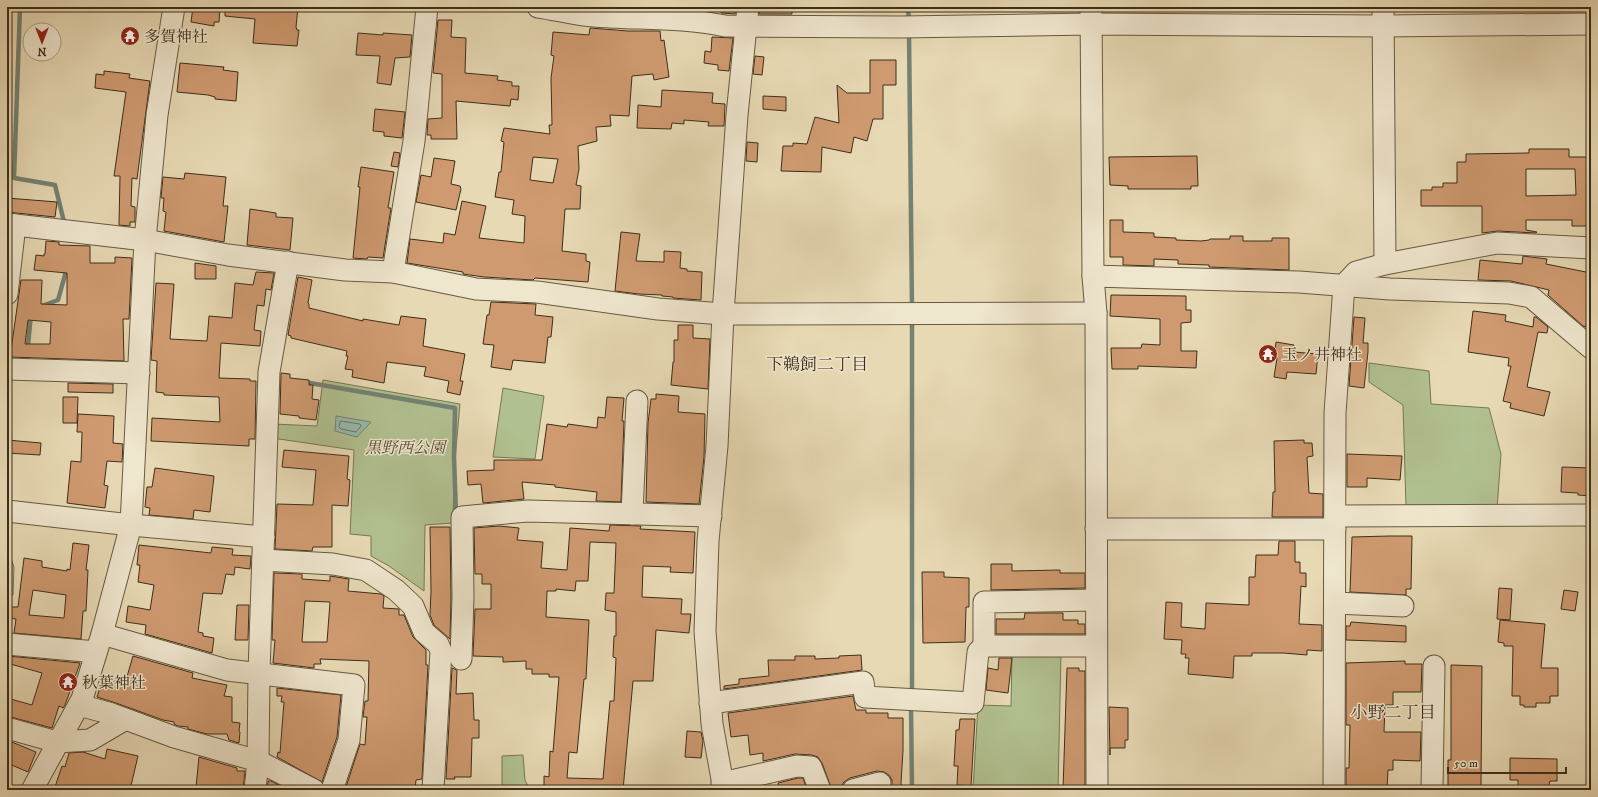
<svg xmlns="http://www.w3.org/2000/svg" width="1598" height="797" font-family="'IM FELL DW Pica','Noto Serif JP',serif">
<rect width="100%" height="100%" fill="#e7d9b4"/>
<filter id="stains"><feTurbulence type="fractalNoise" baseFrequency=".005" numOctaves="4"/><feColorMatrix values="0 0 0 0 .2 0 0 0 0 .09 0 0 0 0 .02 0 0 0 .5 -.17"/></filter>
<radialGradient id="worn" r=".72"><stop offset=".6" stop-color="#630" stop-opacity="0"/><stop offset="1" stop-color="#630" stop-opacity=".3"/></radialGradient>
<!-- green -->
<g fill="#b1c090" stroke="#775">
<path d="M1369 363 1429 371 1431 404 1489 408 1501 454 1497 509 1406 506 1403 405 1369 382Z"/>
<path d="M323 380 460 404 454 471 453 523 425 525 424 591 389 566 371 556V536L350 534 354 450 272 438 273 424 317 426Z"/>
<path d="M503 388 544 396 535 459 493 457Z"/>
<path d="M7 547 14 567 13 595 7 597Z"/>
<path d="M1012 654H1061L1058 790H973L978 705 1011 706Z"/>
<path d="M523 755 525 780 530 790H502V756Z"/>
</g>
<!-- water -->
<path fill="#97baae" stroke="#738273" d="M336 416 371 422 357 437 335 431Z"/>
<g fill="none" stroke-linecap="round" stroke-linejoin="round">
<!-- shore -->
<path stroke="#6a7464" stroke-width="1" d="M341 421 360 424 361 426 356 432 341 429 339 427Z"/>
<!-- stream -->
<g stroke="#738273" stroke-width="4.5">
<path d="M20 7 14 178 55 185 65 226"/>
<path d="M908 7 909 22"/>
<path d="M909 32 912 308"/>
<path d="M42 306 58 300 65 275V267"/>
<path d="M26 365 31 314"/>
<path d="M304 382 455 408 454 457 456 514"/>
<path d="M912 694V318"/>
<path d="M911 706 912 790"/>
</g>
</g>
<!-- building -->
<g fill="#cf9a70" stroke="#3d2e1a" fill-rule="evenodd">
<path d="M193 7H220L219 22H214V26L191 22Z"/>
<path d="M225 7H298L296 27 297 30H299L297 46 253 43 255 19 225 16Z"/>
<path d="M722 7H736L735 14 721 13Z"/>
<path d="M760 7H792V14H759Z"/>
<path d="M438 20H452L451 37 466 38 465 73 498 76 497 80 512 82V86H519L518 100 511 99 510 106 456 101 457 139H431V135H427L428 119 442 118V74L433 73Z"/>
<path d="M590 28 628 31H660L661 41 664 40 669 77 654 80 653 74 632 76 629 116 610 115 611 126 596 127 597 141 578 146 579 169 576 185 581 186 580 209H565L562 251 586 254V261L590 262 588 282 535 278 533 280 484 277 463 274V272L407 263 410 239 443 243 444 233 455 235 462 201 486 206 479 238 524 243 525 216 512 214 514 200 495 197 499 172H501L504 142 501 141 504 128 550 134 549 125H552L551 78 554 56 551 55 553 32 589 35ZM533 157 558 159 553 183 530 180Z"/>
<path d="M358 33 383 35V33L412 35 410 57 395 58 391 85 377 83 380 56 356 55Z"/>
<path d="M712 37 733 38 729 71 718 70V65L704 63 705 51 711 52Z"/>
<path d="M755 56 764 57 762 75 753 74Z"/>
<path d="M870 60H896V85H883V119H873L867 141 854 137 851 153 822 147 821 172 781 171 783 146H793V143L807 144 815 117 839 123 837 85 847 93H870Z"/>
<path d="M180 63 224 67 223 70 238 72 236 101 215 99V97L208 95 177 92Z"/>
<path d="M104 71 130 74 129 78 150 81 137 179 132 178 131 206 135 207V222H130V226L119 225 120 176H114L126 92 95 88 96 74 104 75Z"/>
<path d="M662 90 713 93 712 103 725 104 724 126H708L709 122 684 120V124L672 123 671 129 637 128 638 105 661 107Z"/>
<path d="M763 96 786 97V111L763 109Z"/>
<path d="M375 109 405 112 402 138 384 136V132L373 131Z"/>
<path d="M747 142 758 143 757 162 746 161Z"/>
<path d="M1529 149H1569V157H1591V180H1589V226H1572V220H1526V230L1537 232 1536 233 1498 231 1482 233V206H1421V190H1432V187H1443V183H1457V162H1466V154L1529 153ZM1526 169H1575L1576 195 1526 196Z"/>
<path d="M394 152 400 153 398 167 391 166Z"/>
<path d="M1197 156 1198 186H1191V189H1128V186L1110 185 1109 157Z"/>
<path d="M434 158 455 161 451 184 460 186 461 189 456 210 416 202 421 175 431 177Z"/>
<path d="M361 167 394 172 388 208H391L383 258 368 257 367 259 353 258 360 187H358Z"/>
<path d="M185 173 226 177 223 206H228L224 242 164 231 166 212 163 211 164 198H161L163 177 184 179Z"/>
<path d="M7 198 57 202 55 217 7 212Z"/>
<path d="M250 209 276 213V217L293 218 290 250 247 245Z"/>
<path d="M1110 220H1123V232L1154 233V237L1176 238V240L1201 241 1209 240 1210 239H1230V236H1243V241H1272V238H1289V270L1209 267V265L1178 264V260L1154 259V266L1123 265V257H1110Z"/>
<path d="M621 232 640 234 636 261 664 262V251L681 252 680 268 687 269V271L702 272 701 300 673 298V297L662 296V295L639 294 615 291Z"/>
<path d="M46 241 59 242V245L90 246V263H115V257L132 258 129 319H123L124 361 10 357 21 280H42L41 304 67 305V273L34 270 36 255 44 256V254H45ZM28 320 51 322 50 344H25Z"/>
<path d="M1523 256 1547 259 1546 264 1591 273 1587 290 1591 291V328L1583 326 1548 295 1549 290 1511 281 1478 280 1480 260 1522 264Z"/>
<path d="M195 263 216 266V279H195Z"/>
<path d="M256 272 274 273 271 290 266 289 264 306 257 305 254 330 261 331 260 346 221 343 219 378 250 379V381H256L255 439H249V446L151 441 152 418 220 422 219 397 164 395V393L156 392 157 361 151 360 156 283 174 284 170 339 207 341 209 316 232 318 235 283 253 285Z"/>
<path d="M298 277 312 280 308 303 309 304V308L363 321V319L399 325 401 316 426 319 423 346 465 354 460 381H463L460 395 447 392 449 381 424 376 426 367 387 362 384 383 352 377 353 370 345 369 348 356H346L347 351 291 338V336L288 335Z"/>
<path d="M1111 295 1186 296V310H1191V322L1181 323V351H1197L1196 368 1138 366V369H1112L1111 348H1141L1142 344 1160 345V319L1110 316Z"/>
<path d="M491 302 536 304 535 315 553 317 551 337H548L545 363 513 360 511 370 491 367 494 345 483 344 487 315H489Z"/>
<path d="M1473 311 1506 315 1505 321 1533 327 1534 317H1536L1548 327 1547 333 1538 332 1527 387 1550 392 1544 416 1510 408 1511 403 1503 401 1511 366H1508L1509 358 1468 352Z"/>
<path d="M1354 317 1365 318 1363 343H1368V352L1364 388 1349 386Z"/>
<path d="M678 325H693V338L710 339 708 389 671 385 673 362H674V340H678Z"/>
<path d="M1276 342 1294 345V352L1318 354 1316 374 1287 372 1286 379 1274 377 1277 358H1274Z"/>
<path d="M281 373 290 374V378L309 380V385H313L312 399 319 400 316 420 299 418V416L280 414Z"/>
<path d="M68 383 113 384V393L68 392Z"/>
<path d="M656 394 679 396 678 412 705 414 704 457 699 504 646 502 648 423 651 399H656Z"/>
<path d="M63 397H78L77 423H63Z"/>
<path d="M607 397 624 398 622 421H624L621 502 596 501 597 492 555 487V485L522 482 524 499 483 503 481 484 468 485 467 471 494 470V460H542L547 424 567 427 568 424 597 428 598 417 605 418Z"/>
<path d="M78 414 114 416 113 443 123 444 122 462 107 461 104 485 108 486 105 508 67 503 71 461 81 462 82 432H77Z"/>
<path d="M7 440 41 443 40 455 7 453Z"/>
<path d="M1304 440V443H1312L1313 456 1307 457 1309 493 1323 494V517H1272L1273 492H1275L1274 441Z"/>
<path d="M284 450 349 456 347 479 350 480 348 506 332 505V547H313L312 551 275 549 277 504 313 505 316 470 282 467Z"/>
<path d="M1347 454 1402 456 1400 480 1367 478V487H1347Z"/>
<path d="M1562 467 1591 468V496L1578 495V493L1561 492Z"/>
<path d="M155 468 214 476 210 512 194 510 193 519 149 515 150 508 145 507 147 487H152Z"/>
<path d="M610 525 641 526 640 529 695 532 693 573 670 572 671 567 643 566 642 597 682 599 681 614H691L689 633 656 630 653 681H633L623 790H544V776L549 777 550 751 553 752 559 677H549V674H532V669H526V661L503 662V657L473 656 475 609H491V584H482V574H475L474 528 499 526 519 528 517 540 543 542 541 568 567 570 570 528 609 531ZM590 542 616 543 614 593H606L605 610 616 612V636H614L613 657 616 658 614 701H610L603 779 567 778 569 752 577 753 584 679H586L589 620 546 617 547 591H556V589L575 591 576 581H588Z"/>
<path d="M430 527H450L451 597 450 639 434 625 430 615 431 591Z"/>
<path d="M1389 536H1412L1411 589H1406V595L1350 592 1352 537Z"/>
<path d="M1279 541H1295V562H1300V573H1306V587L1301 586 1299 624 1322 625V651L1307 650V655L1283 653H1252V656H1234L1233 678 1188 674 1189 658H1185L1186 654H1181L1182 640 1164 639 1166 602 1182 603 1181 627 1205 629 1206 603 1249 605V577H1255L1256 555H1278Z"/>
<path d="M73 543 89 545 86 570H88L86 611H83L81 639 14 633 16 619 7 618V607H18L24 558 42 561V567L67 571V569L70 570ZM33 590 66 595 64 618 29 615Z"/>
<path d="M139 545 211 553 212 547 233 549 232 555 251 556 250 569 235 567 234 575 226 574 222 594 203 593 198 632 203 633V636L214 638 212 653 145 634 146 625 126 622 128 606 150 610 154 585 138 582 140 565H137Z"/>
<path d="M991 564H1012V571L1060 570V573H1085V588L991 590Z"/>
<path d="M922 572H944V577L969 578V607H966L965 642 923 643Z"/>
<path d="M274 573 302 574V579L330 581V576L349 579 348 591 381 594 384 596 383 608 399 609V615H404L413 637 426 650V665H428L422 779 416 780 415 790H345L360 744 365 745 367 717H363L365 701H368L369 661 320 659 321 664H314V668L273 663 275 640H272ZM305 601 330 602 327 642H302Z"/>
<path d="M1499 588 1512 589 1510 620 1497 619Z"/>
<path d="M1564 590 1578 592 1575 611 1561 609Z"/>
<path d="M237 605H249L248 640H235Z"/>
<path d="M1025 613H1063V620H1078V624H1085V634H996V619H1024Z"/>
<path d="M1500 620 1545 624 1541 668H1558V696H1550V703H1536V707H1524V705H1520V696H1512L1513 646H1504V643L1498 642Z"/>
<path d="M1351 622 1406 626V642L1346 640V626H1350Z"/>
<path d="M861 655 862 670 724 689V686L739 684V679L769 676 768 660H795V656H815V659L839 658V656Z"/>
<path d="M8 656 80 663 65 705 63 708 59 706 52 728 7 716V698L32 705 42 673 7 663Z"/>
<path d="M133 656 193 673 192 678 227 685 224 696 232 697V722L240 723 239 731 240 732 239 743 229 740 227 734H207L188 729V727L178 726 174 724V722L163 720 116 703 97 697 103 677 106 678 107 675 126 680Z"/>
<path d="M999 658H1012L1008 693 986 690 988 668 998 670Z"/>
<path d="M1405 661V664H1422L1421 692H1393V705H1385L1384 732H1421L1420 761 1393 760V770H1388L1387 789 1346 790V768H1349L1350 725H1346V663Z"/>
<path d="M1451 665 1482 666 1481 787H1448V760H1451Z"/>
<path d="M452 668 457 670 456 694 473 693 474 720H479V738H472L471 777H454L455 779H446Z"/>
<path d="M1067 668H1079V671H1085V790H1063Z"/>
<path d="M277 688 341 695 337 737 322 782 277 757 278 752 280 753 284 702H281L282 696H277Z"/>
<path d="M853 696 856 710H866V713H888V718H903V751L901 783 903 790H889L892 786V780L889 775 884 772 877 771 850 778 844 782 841 787 832 790 822 763 818 757 812 755 795 754 763 761V753L750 755 748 735 731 737 728 713Z"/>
<path d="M1109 707 1128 708V740H1125V748H1110V755Z"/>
<path d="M960 719H975L971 786 957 785 958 766H954L956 730H959Z"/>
<path d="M687 731 701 732 703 741 701 758 685 757Z"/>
<path d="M7 740 36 752 28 772 7 763Z"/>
<path d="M107 749 138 756 130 790H54L62 766 65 767 69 753 83 752 105 759Z"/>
<path d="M199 757 237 768V771H245L243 790 196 787Z"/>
<path d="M1510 758 1557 759V781H1550L1548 788 1518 790V780H1510Z"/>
<path d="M798 778H803L807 790H780L778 783Z"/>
<path d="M268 781H271L288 790H267Z"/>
</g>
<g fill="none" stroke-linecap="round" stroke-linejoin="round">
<!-- minor casing -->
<g stroke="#685940" stroke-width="23">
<g id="minor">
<path d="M538 7C553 9 568 13 584 15 631 20 678 16 725 26L901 27 1091 24 1382 26 1591 24"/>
<path d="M1091 7 1093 276 1096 313 1097 790"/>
<path d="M1383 7 1385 264"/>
<path d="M7 224 145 240 228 255 345 270 393 272 476 289 537 292 658 309 723 314 1096 313"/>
<path d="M393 272 414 141 427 7"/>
<path d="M1093 276 1299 282 1390 289 1509 293 1531 297 1591 348"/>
<path d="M7 294 15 225"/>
<path d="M7 369 139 373"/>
<path d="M7 511 131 525 264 537"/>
<path d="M632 514 637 401"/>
<path d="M1335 516 1591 515"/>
<path d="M1096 529H1335"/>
<path d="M263 560 333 564 366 570 396 590 413 606 424 632 438 644 441 651 433 790"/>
<path d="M1096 600 984 602V646H1096"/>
<path d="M1335 603 1403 606"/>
<path d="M102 634 227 670 354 685 349 740 332 790"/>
<path d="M7 644 96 652"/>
<path d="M461 659 463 597 462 517 528 511 711 516"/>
<path d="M710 703 863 682 865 697 973 703 978 652 984 646"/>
<path d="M79 705 112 714 174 737 258 761 314 790"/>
<path d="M7 728 57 742 90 740 124 720"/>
<path d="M722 783 797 766 811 767 820 790"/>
<path d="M32 790 82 699 102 634 131 525 145 240 157 115 174 7"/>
<path d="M255 790 258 761 259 673 269 372 288 262"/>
<path d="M724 790 712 724 705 631 708 541 717 446 723 314 737 115 748 7"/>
<path d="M853 790 880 783"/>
<path d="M1334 790 1335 413 1344 285 1356 272 1385 264 1497 243 1591 248"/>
<path d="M1432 790 1434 666"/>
</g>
</g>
<!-- minor -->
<use href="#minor" stroke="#efe6ce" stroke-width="21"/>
</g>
<!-- icons -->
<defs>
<g id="temple-disc" transform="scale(1)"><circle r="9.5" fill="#8f2418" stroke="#efe6ce"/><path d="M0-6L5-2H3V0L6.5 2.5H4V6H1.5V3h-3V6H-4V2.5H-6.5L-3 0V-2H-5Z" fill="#fff"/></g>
</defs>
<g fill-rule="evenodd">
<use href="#temple-disc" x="130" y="36"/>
<use href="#temple-disc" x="1268" y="354"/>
<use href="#temple-disc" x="68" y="682"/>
</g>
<g text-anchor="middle" stroke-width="3" stroke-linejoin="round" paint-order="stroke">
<!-- poi labels -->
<g font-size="16" fill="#3d2e1a" stroke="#efe6ce" text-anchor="start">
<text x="144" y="42">多賀神社</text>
<text x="1282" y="360">玉ノ井神社</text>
<text x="82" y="688">秋葉神社</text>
</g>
<!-- park labels -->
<g font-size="16" font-style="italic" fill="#544b32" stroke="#efe6ce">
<text x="405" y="453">黒野西公園</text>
</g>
<!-- neighbourhood labels -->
<g font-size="17" fill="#3d2e1a" stroke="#efe6ce">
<text x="817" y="370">下鵜飼二丁目</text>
<text x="1393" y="718">小野二丁目</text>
</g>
</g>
<!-- margin -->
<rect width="1598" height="797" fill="none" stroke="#e7d9b4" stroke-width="24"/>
<rect x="8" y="8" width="1582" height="781" fill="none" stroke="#3d2e1a" stroke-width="2"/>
<rect x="12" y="12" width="1574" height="773" fill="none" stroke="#3d2e1a"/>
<!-- north arrow -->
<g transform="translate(42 42) rotate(180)"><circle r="19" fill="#efe6ce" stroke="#a89c86"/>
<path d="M0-3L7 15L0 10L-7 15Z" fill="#8f2418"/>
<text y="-6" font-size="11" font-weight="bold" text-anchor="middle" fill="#3d2e1a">N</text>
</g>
<!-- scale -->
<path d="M1448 767v6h118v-6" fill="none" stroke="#3d2e1a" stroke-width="2"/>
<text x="1454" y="767" font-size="12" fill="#3d2e1a" stroke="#efe6ce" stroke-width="3" paint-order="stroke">50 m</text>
<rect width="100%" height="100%" filter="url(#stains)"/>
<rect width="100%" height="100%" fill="url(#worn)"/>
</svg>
